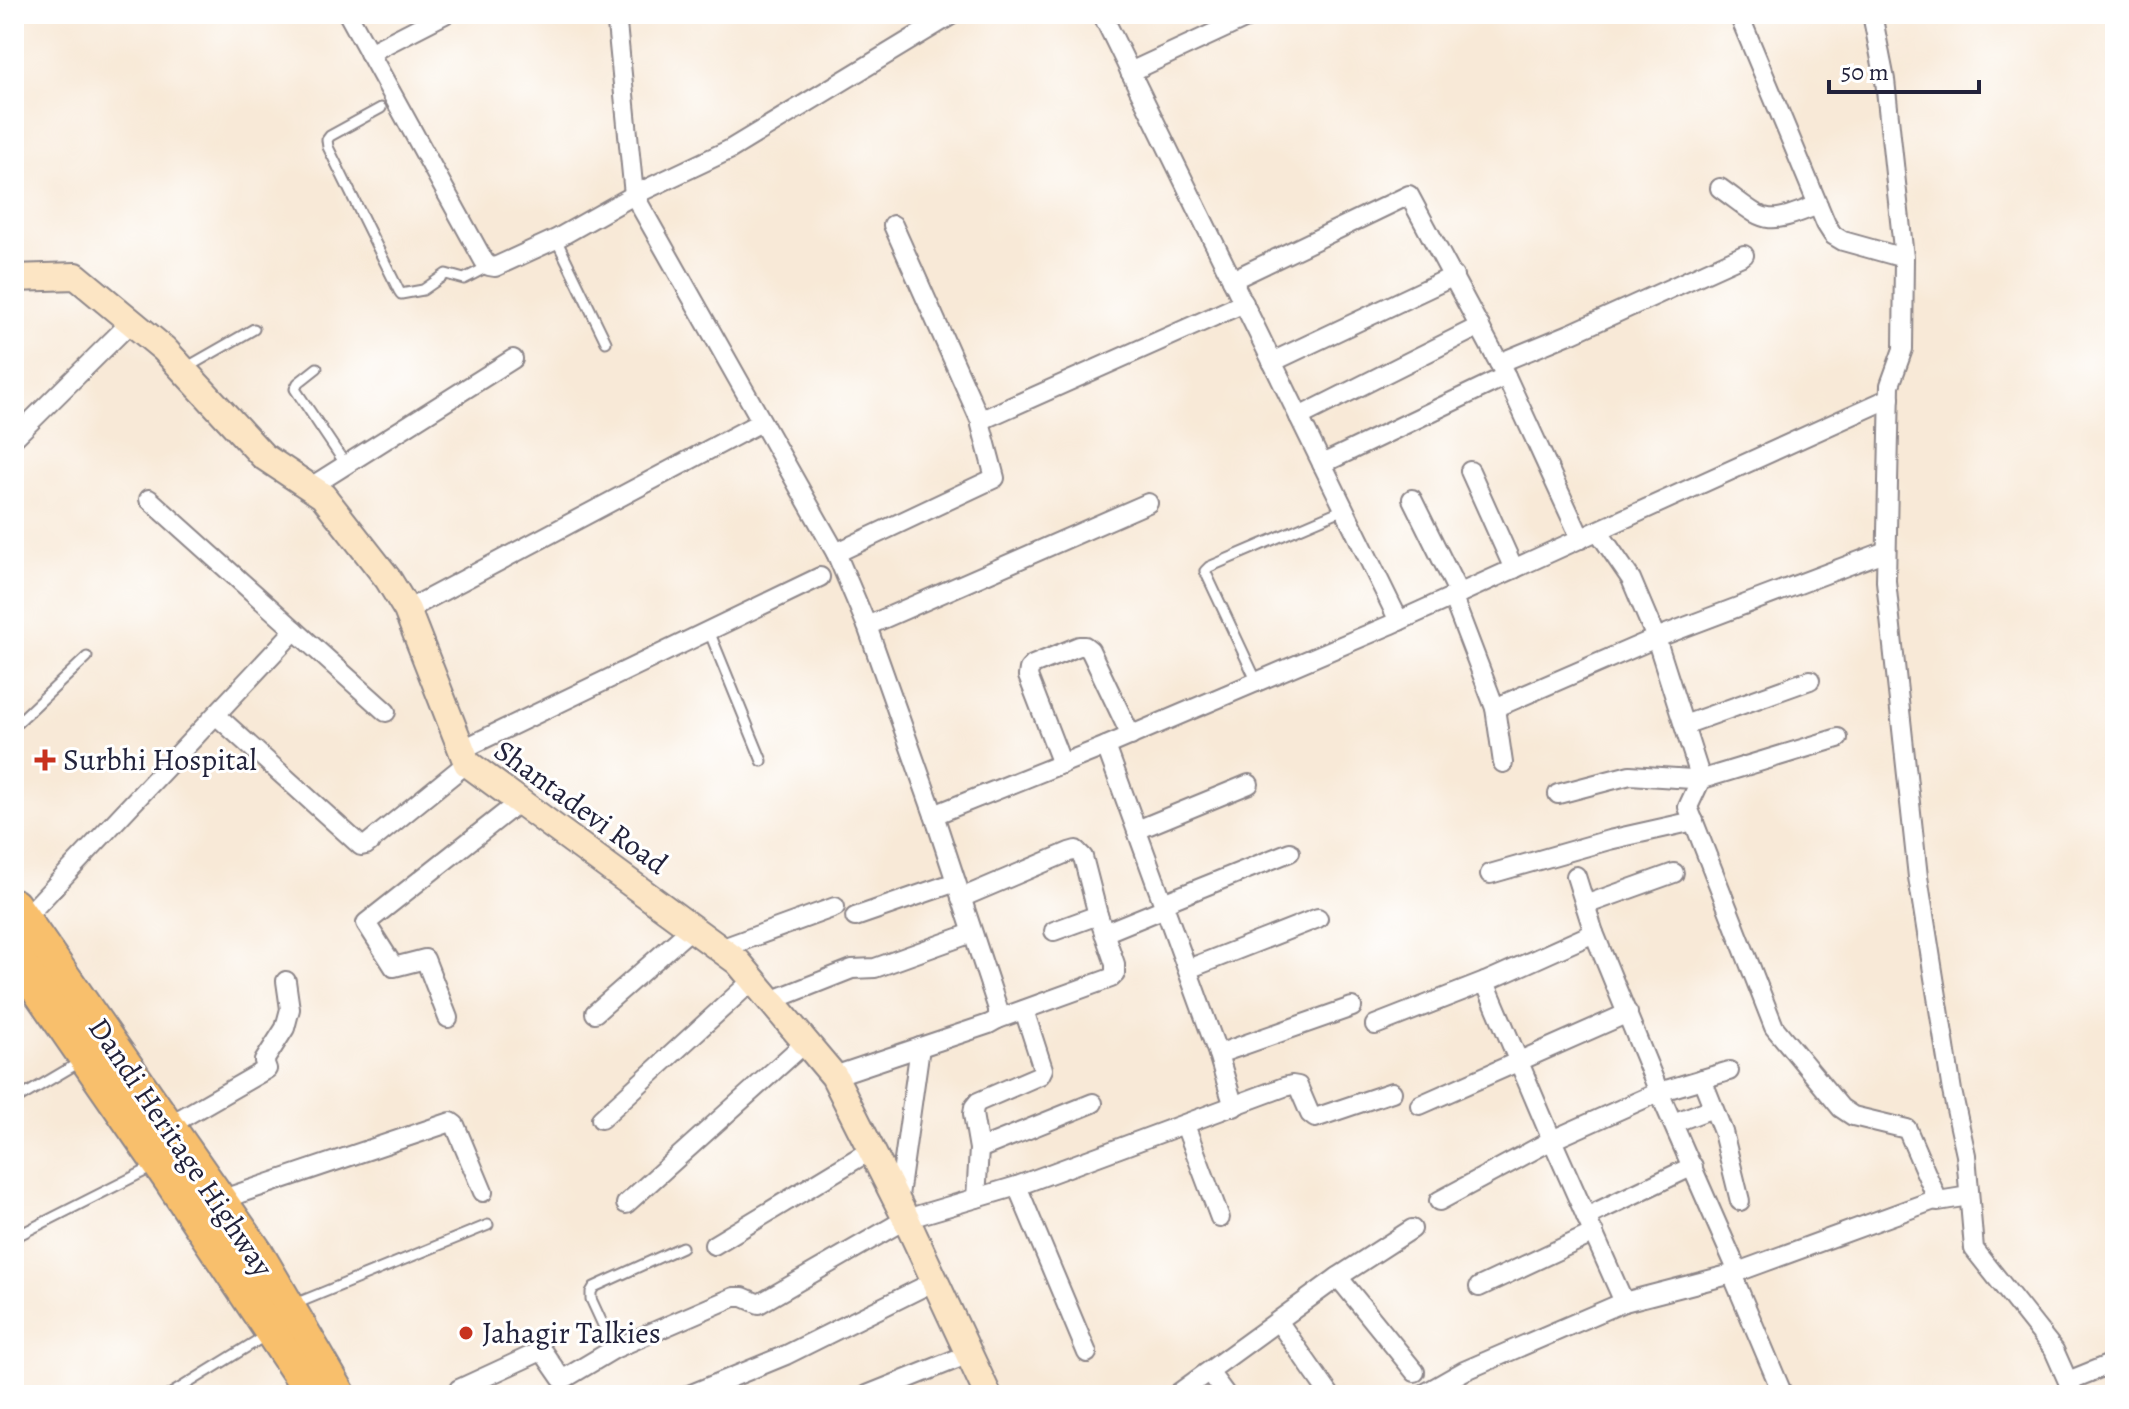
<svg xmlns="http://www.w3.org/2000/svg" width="2129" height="1409" font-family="Alegreya,serif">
<rect width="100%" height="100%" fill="#fff"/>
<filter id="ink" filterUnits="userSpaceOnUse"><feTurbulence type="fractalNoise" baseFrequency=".0125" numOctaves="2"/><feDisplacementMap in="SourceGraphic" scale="16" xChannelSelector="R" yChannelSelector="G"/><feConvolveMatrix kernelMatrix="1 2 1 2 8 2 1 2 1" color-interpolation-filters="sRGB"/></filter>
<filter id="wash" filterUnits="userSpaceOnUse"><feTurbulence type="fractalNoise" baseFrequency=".006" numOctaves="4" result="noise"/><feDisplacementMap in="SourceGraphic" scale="32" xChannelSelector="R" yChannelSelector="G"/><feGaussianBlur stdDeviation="1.8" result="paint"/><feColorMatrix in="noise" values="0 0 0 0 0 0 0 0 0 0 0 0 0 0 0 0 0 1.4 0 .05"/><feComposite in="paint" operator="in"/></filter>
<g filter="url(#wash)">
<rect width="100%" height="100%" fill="#f8e9d7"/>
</g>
<g filter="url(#ink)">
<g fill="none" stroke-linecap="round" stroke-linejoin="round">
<!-- lane casing -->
<g stroke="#8d8689" stroke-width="13">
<g id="lane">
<path d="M381 108 330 136 327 140 328 147 399 291 401 294 423 290 446 274 464 279 489 266"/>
<path d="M556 239 606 342"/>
<path d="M317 368 298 383 295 389 346 465"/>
<path d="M184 369 254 329"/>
<path d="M709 631 762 761"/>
<path d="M1257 682 1205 571 1209 567 1344 509"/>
<path d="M14 726 87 657"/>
<path d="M14 1101 80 1062"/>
<path d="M15 1237 153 1167"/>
<path d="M295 1304 488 1225"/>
<path d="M614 1349 591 1299V1292L594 1287 682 1247"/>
<path d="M169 1395 268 1334"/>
</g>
</g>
<!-- street casing -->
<g stroke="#8d8689" stroke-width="22">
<g id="street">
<path d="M348 14 484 261 489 266 495 267 556 239 634 195 729 150 953 14"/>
<path d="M616 14 634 195 836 553 867 626 934 815 998 1009V1019L989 1024 834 1076"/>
<path d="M1102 14 1399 621"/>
<path d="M1872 14 1885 80 1904 258 1903 349 1890 385 1886 581 1918 877 1952 1091 1966 1155 1974 1249 2054 1350 2074 1395"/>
<path d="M1741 20 1826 224 1833 235 1843 241 1904 258"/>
<path d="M369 53 445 14"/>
<path d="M1130 72 1255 14"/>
<path d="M1720 188C1767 222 1762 227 1818 205"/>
<path d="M893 225 981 422"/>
<path d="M1232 280 1409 195 1506 376 1581 539"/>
<path d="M1272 362 1454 276"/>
<path d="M1499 363 1572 333 1744 255"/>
<path d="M1299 417 1480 326"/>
<path d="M14 438 131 322"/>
<path d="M1322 464 1506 376"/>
<path d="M1470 471 1514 569"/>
<path d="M309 488 513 359"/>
<path d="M149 499 386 712"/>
<path d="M1412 499 1459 594"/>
<path d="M1598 531 1631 579 1656 638 1701 779 1688 807 1774 1027 1841 1108 1853 1116 1907 1129 1938 1201 1969 1196"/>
<path d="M836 553 995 478 981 425V422L984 419 1244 303"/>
<path d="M1453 598 1495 708 1503 763"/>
<path d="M407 610 761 422"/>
<path d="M867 626 1148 503"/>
<path d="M1495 708 1656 638 1886 551"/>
<path d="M216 715 361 846 366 845 467 763"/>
<path d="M1684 725 1810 680"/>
<path d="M1106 746 1218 1054 1234 1107"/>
<path d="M461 750 820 577"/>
<path d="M1062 764 1028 676 1029 669 1033 665 1079 646H1085L1090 650 1131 736"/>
<path d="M1558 794 1630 775 1692 779 1706 778 1838 738"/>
<path d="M934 815 1106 746 1390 625 1890 398"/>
<path d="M1137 830 1249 784"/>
<path d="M1490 874 1609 840 1694 821"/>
<path d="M1576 876 1594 933 1659 1092 1738 1272"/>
<path d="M961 898 1069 852 1076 850 1083 857 1098 915 1115 964V974L1111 978 998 1019"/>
<path d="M1163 903 1290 852"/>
<path d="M1585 905 1674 873"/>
<path d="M855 917 956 882"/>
<path d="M1054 931 1098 915"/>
<path d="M1104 933 1165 908"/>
<path d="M14 939 24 919 295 630"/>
<path d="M720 949 835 907"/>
<path d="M1188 969 1318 918"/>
<path d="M1485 982 1552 1140 1624 1302"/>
<path d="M771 1001 852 969 875 968 972 933"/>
<path d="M595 1013 692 928"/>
<path d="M448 1018 425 959 394 967 366 923 519 802"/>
<path d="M1375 1025 1485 982 1594 933"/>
<path d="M1218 1054 1352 1007"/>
<path d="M1702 1079 1723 1132 1740 1201"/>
<path d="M1420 1105 1628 1013"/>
<path d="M601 1119 753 980"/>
<path d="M1673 1123 1713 1108"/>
<path d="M1185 1125 1220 1218"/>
<path d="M168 1126 267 1069 264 1061 285 1028 290 1009 286 981"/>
<path d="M979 1149 1093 1103"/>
<path d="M1017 1186 1087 1353"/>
<path d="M976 1198 979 1149 973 1114 974 1107 978 1102 1040 1075 1043 1069 1024 1010"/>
<path d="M220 1200 451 1122 455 1125 483 1192"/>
<path d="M1439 1201 1552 1140 1659 1092 1729 1071"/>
<path d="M898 1203 920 1047"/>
<path d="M626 1204 806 1042"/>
<path d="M1586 1217 1693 1166"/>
<path d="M714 1245 871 1150"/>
<path d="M1732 1274 1783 1395"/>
<path d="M1338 1277 1415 1372"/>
<path d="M1479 1287 1594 1233"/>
<path d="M1278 1321 1330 1395"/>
<path d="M1209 1372 1226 1395"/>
<path d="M2068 1381 2115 1362"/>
<path d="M459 1389 539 1352H543L561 1378 567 1377 614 1349 734 1297H743L759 1304 906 1219 1017 1186 1284 1087 1292 1085 1298 1086 1310 1114 1315 1118 1392 1092"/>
<path d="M689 1395 786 1355 935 1281"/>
<path d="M867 1395 969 1354"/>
<path d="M1176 1395 1338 1277 1412 1229"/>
<path d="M1422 1395 1464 1371 1624 1302 1732 1274 1937 1199"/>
</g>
</g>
<!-- secondary casing -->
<g stroke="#8d8689" stroke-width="30">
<path id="secondary" d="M14 278 76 276 164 349 263 456 323 496 388 579 407 610 467 763 738 962 834 1076 906 1219 988 1395"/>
</g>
<!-- highway casing -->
<g stroke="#8d8689" stroke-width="36">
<g id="highway">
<path d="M14 905 257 1253 340 1395"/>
<path d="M14 955 170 1180 313 1395"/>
</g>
</g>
<!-- lane -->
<use href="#lane" stroke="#fff" stroke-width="9"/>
<!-- street -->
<use href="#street" stroke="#fff" stroke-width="18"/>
<!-- secondary -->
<use href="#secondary" stroke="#fce5c4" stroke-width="26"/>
<!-- highway -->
<use href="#highway" stroke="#f8bf6c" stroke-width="32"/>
</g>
</g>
<!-- markers -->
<g fill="#c8321e" stroke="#fff" stroke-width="3">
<path d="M41 748h8v8h8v8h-8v8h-8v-8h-8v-8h8z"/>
<circle cx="466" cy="1333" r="8"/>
</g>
<g text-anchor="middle" stroke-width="6" stroke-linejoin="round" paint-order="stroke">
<!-- poi labels -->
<g font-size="30" fill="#22223b" stroke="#fff" text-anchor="start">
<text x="63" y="770">Surbhi Hospital</text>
<text x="482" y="1343">Jahagir Talkies</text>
</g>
<!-- street labels -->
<g font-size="30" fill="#22223b" stroke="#fff">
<text transform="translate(581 807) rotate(36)" y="10">Shantadevi Road</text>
<text transform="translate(181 1147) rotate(56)" y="10">Dandi Heritage Highway</text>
</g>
</g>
<!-- margin -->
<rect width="2129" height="1409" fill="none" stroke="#fff" stroke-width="48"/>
<!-- scale -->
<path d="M1829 80v12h150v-12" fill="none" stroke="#22223b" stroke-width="4"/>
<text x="1841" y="80" font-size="24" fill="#22223b" stroke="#ffffff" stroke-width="6" paint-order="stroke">50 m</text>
</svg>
